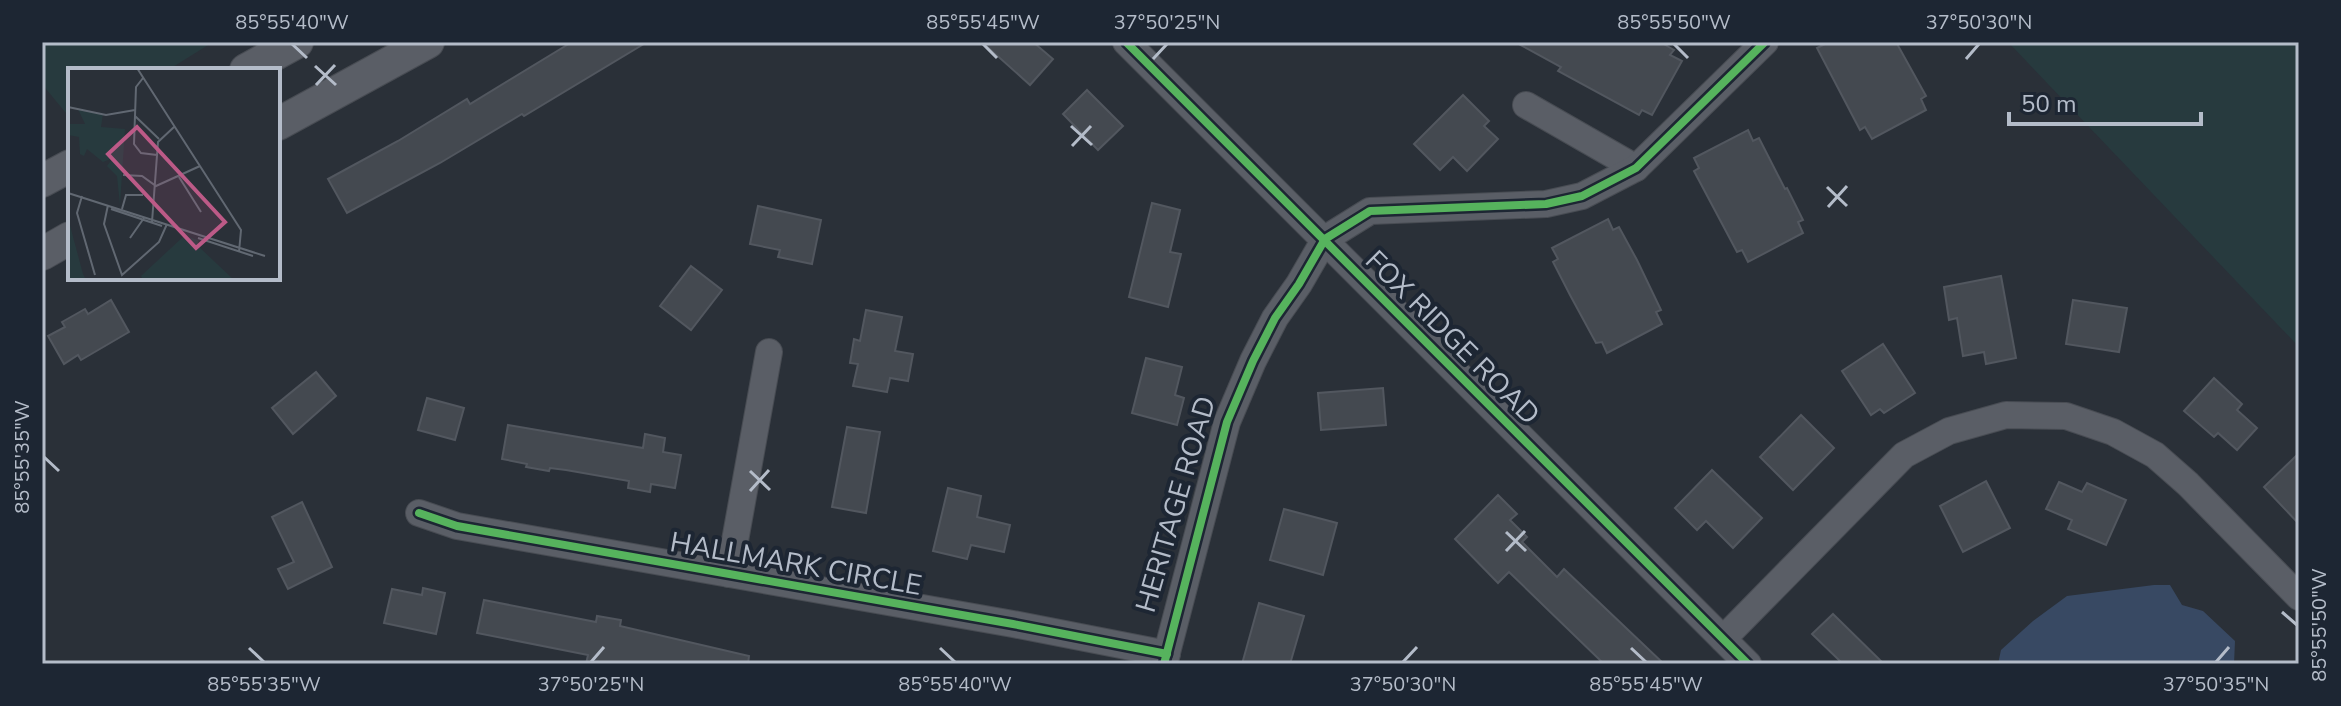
<svg xmlns="http://www.w3.org/2000/svg" width="2341" height="706" font-family="'Nunito Sans',sans-serif">
<rect width="100%" height="100%" fill="#2a3038"/>
<!-- green -->
<g fill="#273a3e">
<path d="M42 42H213L168 70H70V118L42 84Z"/>
<path d="M2008 42H2299V347Z"/>
</g>
<!-- water -->
<path fill="#384963" d="M2154 585H2170L2182 605 2203 611 2235 641 2234 664H1998L2001 650 2033 621 2067 596Z"/>
<!-- building -->
<g fill="#444950" stroke="#52575f" stroke-width="2">
<path d="M572 42H647L524 116 522 114 440 163 347 213 328 179 398 141 467 99 470 104Z"/>
<path d="M982 42H1033L1053 59 1030 85Z"/>
<path d="M1515 42H1660L1674 50 1670 55 1682 61 1652 115 1642 110 1639 115 1558 71 1561 67Z"/>
<path d="M1829 42H1896L1926 96 1921 99 1926 110 1872 139 1865 127 1860 130 1817 48Z"/>
<path d="M1087 90 1123 126 1098 150 1063 114Z"/>
<path d="M1463 95 1489 121 1484 126 1498 139 1467 171 1453 157 1440 170 1414 144Z"/>
<path d="M1748 130 1753 141 1759 138 1785 189 1787 188 1803 220 1798 222 1803 233 1748 262 1742 250 1737 252 1694 171 1699 168 1694 158Z"/>
<path d="M1152 203 1180 210 1170 252 1181 254 1168 307 1129 297Z"/>
<path d="M758 206 821 220 812 264 778 257 780 250 750 244Z"/>
<path d="M1608 219 1613 230 1619 227 1637 260 1661 310 1656 312 1662 324 1607 353 1602 342 1596 343 1570 295 1553 262 1558 259 1552 248Z"/>
<path d="M691 266 722 290 691 330 660 306Z"/>
<path d="M2001 276 2016 358 1986 364 1984 352 1963 356 1957 318 1949 320 1944 287Z"/>
<path d="M111 300 129 332 81 360 78 355 64 364 48 336 65 327 62 322 85 309 88 314Z"/>
<path d="M2073 300 2127 308 2119 352 2066 344Z"/>
<path d="M866 310 902 317 895 351 913 354 908 381 890 378 887 392 853 386 858 364 850 363 854 339 860 341Z"/>
<path d="M1883 344 1915 393 1884 413 1880 409 1871 415 1842 371Z"/>
<path d="M1146 358 1182 367 1175 395 1184 398 1177 425 1132 413Z"/>
<path d="M316 372 336 396 293 434 272 408Z"/>
<path d="M2214 378 2242 404 2237 410 2257 428 2237 450 2218 433 2214 437 2184 411Z"/>
<path d="M1383 388 1386 425 1321 430 1318 393Z"/>
<path d="M427 398 464 408 455 440 418 430Z"/>
<path d="M1801 415 1834 448 1793 490 1760 457Z"/>
<path d="M508 425 643 448 645 434 665 438 663 452 681 455 675 488 651 484 650 492 628 488 629 481 566 470 550 468 549 471 526 467 527 464 502 459Z"/>
<path d="M847 427 880 432 866 513 832 507Z"/>
<path d="M2299 453V524L2264 487Z"/>
<path d="M1712 470 1762 518 1733 548 1706 521 1697 530 1675 508Z"/>
<path d="M1986 481 2010 528 1963 552 1940 506Z"/>
<path d="M2059 482 2082 492 2087 483 2126 500 2106 545 2068 529 2072 520 2046 509Z"/>
<path d="M948 488 981 496 977 517 1010 525 1004 552 971 545 967 559 933 551Z"/>
<path d="M1498 495 1517 514 1510 520 1527 537 1522 542 1557 577 1564 569 1664 664H1604L1509 572 1498 583 1455 539Z"/>
<path d="M302 502 332 567 288 589 278 569 294 562 272 517Z"/>
<path d="M1284 509 1337 523 1323 575 1270 560Z"/>
<path d="M423 588 445 593 436 634 384 623 392 589 422 595Z"/>
<path d="M484 600 596 622 597 616 621 620 620 626 749 656 748 664H586L588 655 477 633Z"/>
<path d="M1259 603 1304 616 1290 664H1242Z"/>
<path d="M1833 614 1884 664H1843L1812 634Z"/>
</g>
<g fill="none" stroke-linecap="round" stroke-linejoin="round">
<!-- minor casing -->
<g stroke="#484c53" stroke-width="28">
<g id="minor">
<path d="M1126 42 1748 664"/>
<path d="M1526 105 1636 168"/>
<path d="M419 513 457 526 1013 624 1167 654"/>
<path d="M729 574 769 352"/>
<path d="M1723 639 1904 455 1949 431 2006 415 2066 416 2113 432 2155 455 2188 484 2299 597"/>
<path d="M1164 664 1227 422 1253 361 1275 318 1299 284 1325 239 1370 211 1546 204 1582 196 1636 168 1765 42"/>
</g>
</g>
<!-- tertiary casing -->
<g stroke="#484c53" stroke-width="34">
<g id="tertiary">
<path d="M246 70 297 42"/>
<path d="M278 124 428 42"/>
<path d="M42 181 70 166"/>
<path d="M42 254 70 238"/>
</g>
</g>
<!-- minor -->
<use href="#minor" stroke="#5a5e66" stroke-width="26"/>
<!-- tertiary -->
<use href="#tertiary" stroke="#5a5e66" stroke-width="32"/>
<!-- cycleway casing -->
<g stroke="#1d2633" stroke-width="13">
<g id="cycleway">
<path d="M1126 42 1748 664"/>
<path d="M419 513 457 526 1013 624 1167 654"/>
<path d="M1164 664 1227 422 1253 361 1275 318 1299 284 1325 239 1370 211 1546 204 1582 196 1636 168 1765 42"/>
</g>
</g>
<!-- cycleway -->
<use href="#cycleway" stroke="#56b35d" stroke-width="8"/>
</g>
<!-- ticks -->
<path fill="none" stroke="#b4bcc9" stroke-width="3" d="M292 44 307 58M983 44 997 58M1674 44 1688 58M1153 59 1167 44M1966 59 1979 44M315 66 336 85M316 85 335 65M1071 126 1092 145M1072 146 1091 126M1827 187 1847 206M1828 207 1847 186M44 457 59 471M750 471 770 490M750 491 769 470M1506 532 1526 551M1506 551 1525 531M2282 612 2297 625M249 648 264 662M940 648 955 662M1631 648 1646 662M591 662 604 647M1403 662 1417 647M2216 662 2229 647"/>
<g text-anchor="middle" stroke-width="8" stroke-linejoin="round" paint-order="stroke">
<!-- street labels -->
<g font-size="28" fill="#b4bcc9" stroke="#1d2633">
<text transform="translate(1453 337) rotate(45)" y="10">FOX RIDGE ROAD</text>
<text transform="translate(1175 504) rotate(-74)" y="10">HERITAGE ROAD</text>
<text transform="translate(796 563) rotate(10)" y="10">HALLMARK CIRCLE</text>
</g>
</g>
<!-- overview -->
<g transform="translate(68 68)">
<rect width="212" height="212" fill="#2a3038"/>
<path d="M10 41 35 46 33 59 57 61 52 137 49 108 39 98 45 90 35 94 19 81 16 88 12 86 11 69 0 67V56H17ZM0 150 15 206 18 212 0 210ZM116 168 130 172V178L166 212H75L73 208Z" fill="#273a3e"/>
<path fill="none" stroke="#616872" stroke-width="2" d="M69 0 173 162 171 184M75 10 68 19 66 76 73 85 89 87M0 39 38 47 67 42M67 48 91 71M55 107 74 108 88 118 132 98M111 109 133 144M0 125 197 188M14 128 9 145 27 207M40 137 36 156 54 207 91 174 99 156M43 141 94 158M54 141 58 127H75M84 154 90 74 106 59M62 170 76 150M130 170 185 188"/>
<path fill="#bc5a87" fill-opacity="0.15" stroke="#bc5a87" stroke-width="4" d="M69 59 157 154 128 180 40 86Z"/>
<rect width="212" height="212" fill="none" stroke="#b4bcc9" stroke-width="4"/>
</g>
<!-- border -->
<rect width="2341" height="706" fill="none" stroke="#1d2633" stroke-width="88"/>
<!-- scale -->
<path d="M2009 112v12h192v-12" fill="none" stroke="#b4bcc9" stroke-width="4"/>
<text x="2021" y="112" font-size="24" fill="#b4bcc9" stroke="#1d2633" stroke-width="6" paint-order="stroke">50 m</text>
<rect x="44" y="44" width="2253" height="618" fill="none" stroke="#b4bcc9" stroke-width="3"/>
<g font-size="20" text-anchor="middle" fill="#b4bcc9">
<text x="292" y="29">85°55'40"W</text>
<text x="983" y="29">85°55'45"W</text>
<text x="1167" y="29">37°50'25"N</text>
<text x="1674" y="29">85°55'50"W</text>
<text x="1979" y="29">37°50'30"N</text>
<text transform="translate(22 457) rotate(-90)" y="7">85°55'35"W</text>
<text transform="translate(2319 625) rotate(-90)" y="7">85°55'50"W</text>
<text x="264" y="691">85°55'35"W</text>
<text x="591" y="691">37°50'25"N</text>
<text x="955" y="691">85°55'40"W</text>
<text x="1403" y="691">37°50'30"N</text>
<text x="1646" y="691">85°55'45"W</text>
<text x="2216" y="691">37°50'35"N</text>
</g>
</svg>
